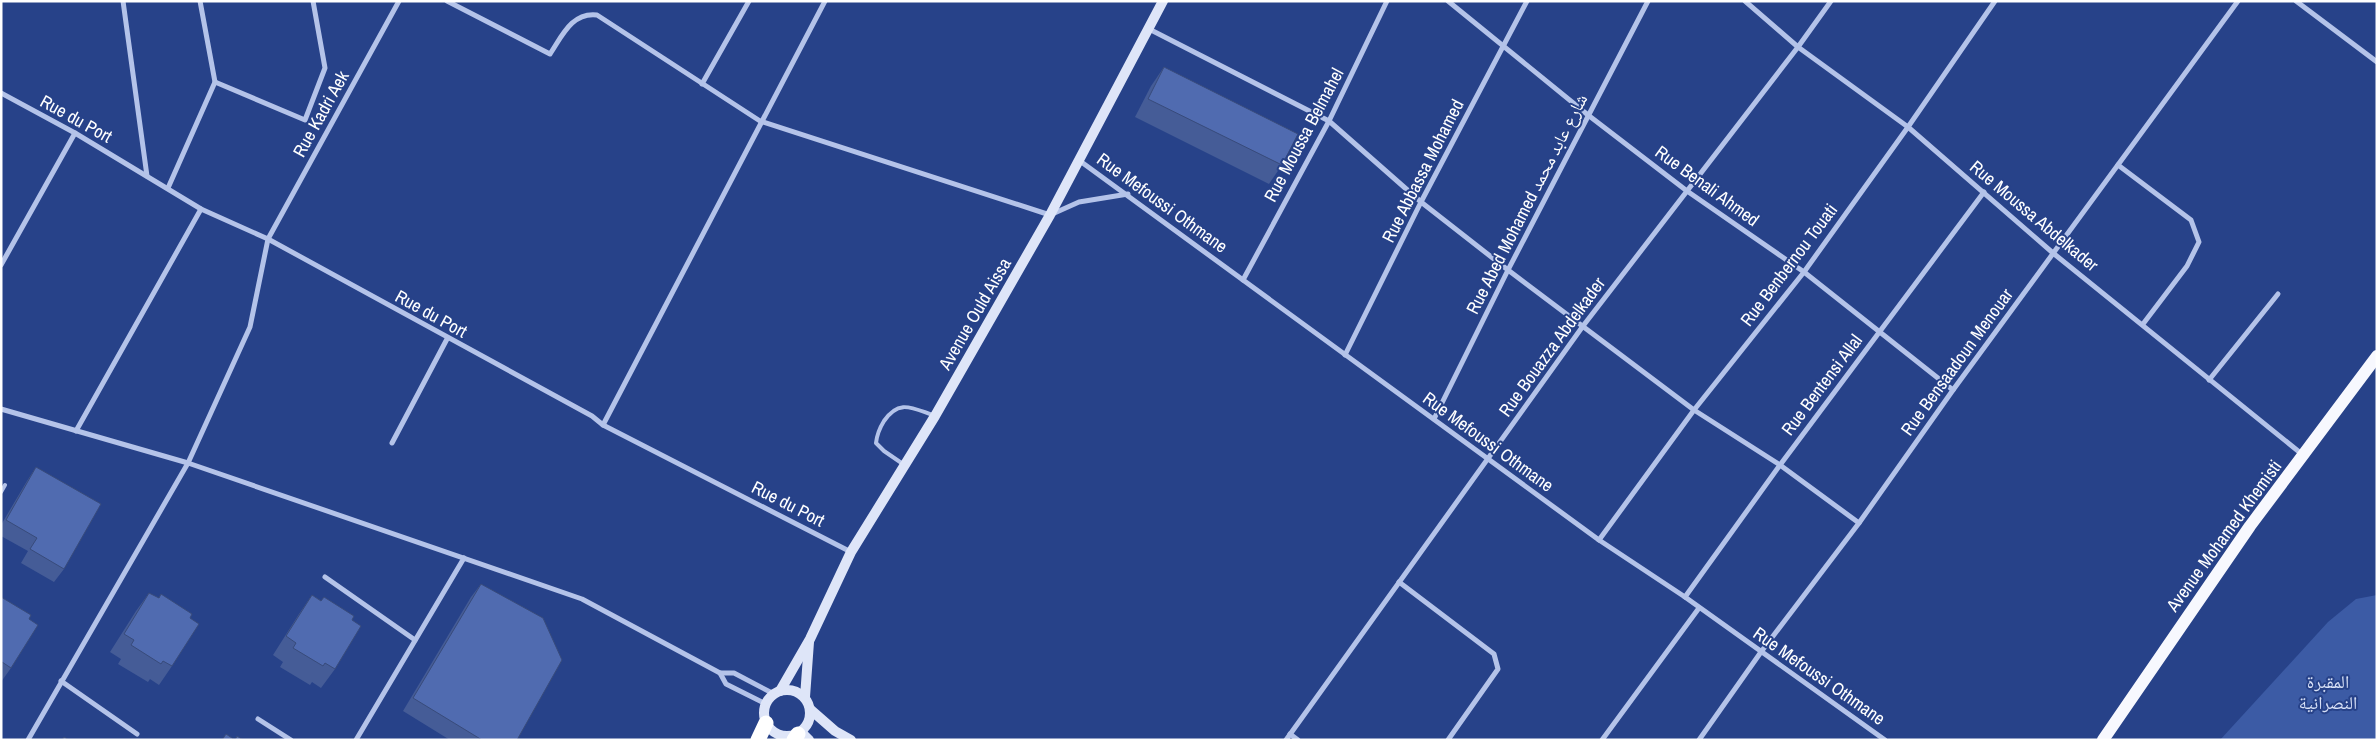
<svg xmlns="http://www.w3.org/2000/svg" width="2378" height="741" font-family="'Archivo Narrow','Noto Naskh Arabic',sans-serif">
<rect width="100%" height="100%" fill="#274289"/>
<!-- green -->
<path fill="#3c5ba5" d="M2377 595V740H2220L2328 622 2356 599Z"/>
<g fill="none" stroke-linecap="round" stroke-linejoin="round">
<!-- lane -->
<g stroke="#b4c3e9" stroke-width="4">
<path d="M903 464 884 451 876 443C877 434 879 429 884 421 899 399 912 408 933 415"/>
<path d="M1 492 5 485"/>
</g>
<!-- street -->
<g stroke="#b4c3e9" stroke-width="5">
<path d="M123 1 147 176"/>
<path d="M447 1 550 54C562 36 572 12 597 15L760 121 1050 215 1079 202 1128 194"/>
<path d="M1448 1 1588 115 1687 191 1804 272 1953 390"/>
<path d="M1745 1 1798 47 1908 127 2053 253 2303 455"/>
<path d="M2296 1 2377 62"/>
<path d="M1149 29 1329 121 1421 202 1508 270 1694 410 1780 465 1859 523"/>
<path d="M215 82 305 120 325 68 313 1"/>
<path d="M702 84 749 1"/>
<path d="M1 93 75 133 201 209 268 239 592 416 603 425 851 552"/>
<path d="M1080 161 1599 540 1685 597 1885 740"/>
<path d="M2118 165 2191 220 2199 242 2187 266 2143 324"/>
<path d="M168 188 215 82 200 1"/>
<path d="M1 265 75 133"/>
<path d="M1243 280 1329 121 1387 1"/>
<path d="M1345 355 1421 202 1527 1"/>
<path d="M2209 380 2278 294"/>
<path d="M1 409 188 463 582 599 720 673H734L774 694"/>
<path d="M1434 419 1508 270 1648 1"/>
<path d="M603 425 825 1"/>
<path d="M76 431 201 209"/>
<path d="M392 443 447 339"/>
<path d="M1599 540 1694 410 1804 272 1908 127 1995 1"/>
<path d="M325 577 415 640"/>
<path d="M1399 582 1494 654 1498 669 1448 740"/>
<path d="M1685 597 1780 465 1984 192"/>
<path d="M720 673 726 684 766 704"/>
<path d="M61 681 137 734"/>
<path d="M258 719 291 740"/>
<path d="M1290 734 1298 740"/>
<path d="M28 740 188 463 250 327 268 239 399 1"/>
<path d="M356 740 464 558"/>
<path d="M1286 740 1583 326 1798 47 1831 1"/>
<path d="M1602 740 1699 608"/>
<path d="M1699 740 1761 652 1859 523 1953 390 2238 1"/>
</g>
<!-- secondary -->
<g stroke="#dee5f8" stroke-width="10">
<circle cx="787" cy="713" r="23"/>
<path d="M780 691 810 639 851 552 935 416 1050 215 1163 1"/>
<path d="M805 697 809 642"/>
<path d="M811 710 835 731 851 740"/>
<path d="M801 732 809 740"/>
</g>
<!-- primary -->
<path stroke="#f7f8fe" stroke-width="12" d="M2103 740 2250 526 2377 356"/>
<!-- highway -->
<g stroke="#fff" stroke-width="15">
<path d="M758 740 766 723"/>
<path d="M794 740 798 734"/>
</g>
</g>
<!-- wall -->
<g fill="#455c97">
<path d="M1164 67 1282 165 1269 184 1135 117 1151 86Z"/>
<path d="M36 467 64 569 54 582 21 563 28 551 1 536V525L27 481Z"/>
<path d="M481 584 517 740H450L403 711 471 597Z"/>
<path d="M149 593 190 618 172 666 159 685 150 679 148 682 118 664 121 659 110 652 136 611Z"/>
<path d="M312 595 352 620 335 669 321 688 312 682 310 685 280 667 283 662 273 655 299 614Z"/>
<path d="M1 597 29 619 11 668 1 682Z"/>
</g>
<!-- building -->
<g fill="#506bb0" stroke="#384b7b">
<path d="M1164 67 1298 134 1282 165 1148 99Z"/>
<path d="M36 467 101 504 64 569 30 549 37 538 6 520Z"/>
<path d="M481 584 543 618 562 660 517 740H482L413 698Z"/>
<path d="M149 593 159 598 161 594 192 614 190 618 199 624 172 666 163 661 161 664 131 645 134 640 124 634Z"/>
<path d="M312 595 321 601 324 597 354 616 352 620 361 626 335 669 325 663 323 666 293 648 296 643 286 636Z"/>
<path d="M1 597 31 615 29 619 38 625 11 668 2 662H1Z"/>
<path d="M226 734 235 740H222Z"/>
<path d="M237 736 243 740H235Z"/>
<path d="M64 737 69 740H62Z"/>
</g>
<g text-anchor="middle" stroke-width="4" stroke-linejoin="round" paint-order="stroke">
<!-- street labels -->
<g font-size="18" fill="#fff" stroke="#274289">
<text transform="translate(321 114) rotate(-61)" y="6">Rue Kadri Aek</text>
<text transform="translate(76 119) rotate(29)" y="6">Rue du Port</text>
<text transform="translate(1304 135) rotate(-62)" y="6">Rue Moussa Belmahel</text>
<text transform="translate(1423 171) rotate(-63)" y="6">Rue Abbassa Mohamed</text>
<text transform="translate(1707 186) rotate(36)" y="6">Rue Benali Ahmed</text>
<text transform="translate(1162 203) rotate(36)" y="6">Rue Mefoussi Othmane</text>
<text transform="translate(1527 204) rotate(-63)" y="6">Rue Abed Mohamed شارع عابد محمد</text>
<text transform="translate(2034 216) rotate(40)" y="6">Rue Moussa Abdelkader</text>
<text transform="translate(1789 265) rotate(-53)" y="6">Rue Benbernou Touati</text>
<text transform="translate(431 314) rotate(29)" y="6">Rue du Port</text>
<text transform="translate(975 314) rotate(-60)" y="6">Avenue Ould Aissa</text>
<text transform="translate(1552 347) rotate(-54)" y="6">Rue Bouazza Abdelkader</text>
<text transform="translate(1957 362) rotate(-54)" y="6">Rue Bensaadoun Menouar</text>
<text transform="translate(1822 385) rotate(-53)" y="6">Rue Bentensi Allal</text>
<text transform="translate(1488 442) rotate(36)" y="6">Rue Mefoussi Othmane</text>
<text transform="translate(788 504) rotate(27)" y="6">Rue du Port</text>
<text transform="translate(2224 536) rotate(-54)" y="6">Avenue Mohamed Khemisti</text>
<text transform="translate(1819 676) rotate(35)" y="6">Rue Mefoussi Othmane</text>
</g>
<!-- park labels -->
<g font-size="18" fill="#d8e1f7" stroke="#274289">
<text x="2328" y="688">المقبرة<tspan x="2328" dy="21">النصرانية</tspan></text>
</g>
</g>
<!-- border -->
<rect width="2378" height="741" fill="none" stroke="#ffffff" stroke-width="5"/>
</svg>
